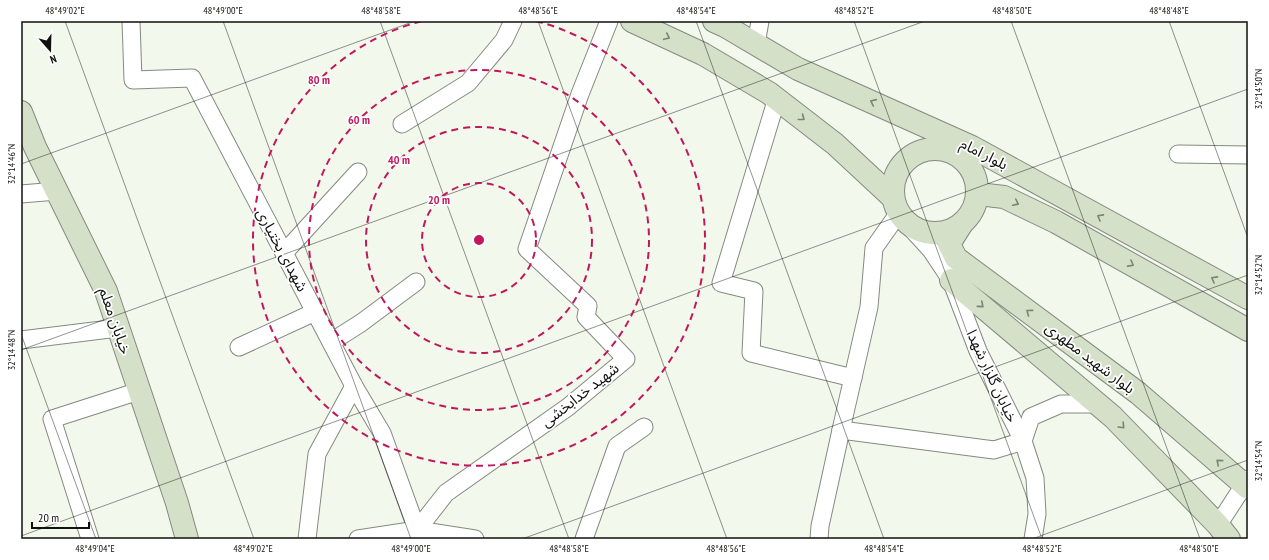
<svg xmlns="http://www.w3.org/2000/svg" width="1269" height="560" font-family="'PT Sans Narrow','Noto Sans Arabic',sans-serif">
<rect width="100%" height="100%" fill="#f2f8ec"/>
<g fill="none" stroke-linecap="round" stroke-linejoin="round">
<!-- street casing -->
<g stroke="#848a80" stroke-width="19">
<g id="street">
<path d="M131 21 133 80 192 78 354 386 382 433 417 530V538"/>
<path d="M756 44 760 21"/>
<path d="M777 98 721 283 754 291 751 353 853 378"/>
<path d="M402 124 468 83 504 40 513 21"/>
<path d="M1178 154 1248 155"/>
<path d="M21 194 57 191"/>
<path d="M910 227 931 250 951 280 978 351 1023 441 1035 478 1037 514 1033 539"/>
<path d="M284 253 358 172"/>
<path d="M21 340 118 328"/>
<path d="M331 342 361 323 416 282"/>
<path d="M239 347 315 312"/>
<path d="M841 430 869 307 874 248 898 214"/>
<path d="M1218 525 1248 479"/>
<path d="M417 530 446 493 568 407 626 359 586 317 588 306 527 249 580 94 609 21"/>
<path d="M90 539 52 419 139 391"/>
<path d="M307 539 317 454 354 386"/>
<path d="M358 539 417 530 475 539"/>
<path d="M584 539 617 446 644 427"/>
<path d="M819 539 820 526 841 430 994 450 1023 441 1031 417 1061 404H1097"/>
</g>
</g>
<!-- secondary casing -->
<g stroke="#848a80" stroke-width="24">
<g id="secondary">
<path d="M632 21 703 54 769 93 835 144 892 197"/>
<path d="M714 21 725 26 798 69 972 147 1248 298"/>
<path d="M21 112 35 147 106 291 177 503 187 539"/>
<circle cx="935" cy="191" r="42"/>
<path d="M978 194 1004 197 1056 222 1248 330"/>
<path d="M961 225 949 244 956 258 1138 393 1248 488"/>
<path d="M951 280 1113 417 1218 525 1229 539"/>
</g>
</g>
<!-- street -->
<use href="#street" stroke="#fff" stroke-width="17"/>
<!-- secondary -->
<use href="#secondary" stroke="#d5e0c9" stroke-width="22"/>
</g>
<!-- one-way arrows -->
<defs><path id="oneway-chevron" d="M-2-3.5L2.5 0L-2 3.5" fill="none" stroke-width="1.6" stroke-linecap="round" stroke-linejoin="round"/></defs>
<g stroke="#7c8374">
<use href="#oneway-chevron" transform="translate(667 37) rotate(25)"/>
<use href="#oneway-chevron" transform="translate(873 102) rotate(-156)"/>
<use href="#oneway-chevron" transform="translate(802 118) rotate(38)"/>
<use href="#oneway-chevron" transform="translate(1016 203) rotate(26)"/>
<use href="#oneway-chevron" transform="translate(1100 217) rotate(-151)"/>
<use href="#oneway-chevron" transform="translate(1131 264) rotate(29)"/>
<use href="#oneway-chevron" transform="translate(1214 279) rotate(-151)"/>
<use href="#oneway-chevron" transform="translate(981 305) rotate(40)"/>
<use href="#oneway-chevron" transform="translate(1029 312) rotate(-143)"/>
<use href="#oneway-chevron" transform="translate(1122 426) rotate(46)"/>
<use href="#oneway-chevron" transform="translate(1219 462) rotate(-140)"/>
</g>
<!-- ticks -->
<path fill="none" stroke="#0f110d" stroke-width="1" stroke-opacity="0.45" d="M65 21 254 539M223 21 411 539M380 21 569 539M538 21 727 539M696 21 884 539M854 21 1042 539M1011 21 1200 539M1169 21 1248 238M21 164 415 21M21 334 96 539M21 350 925 21M21 536 1248 89M522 539 1248 275M1032 539 1248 460"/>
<!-- distance rings -->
<g fill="none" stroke="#c2185b" stroke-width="2" stroke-dasharray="7 5">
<circle cx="479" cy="240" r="57"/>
<circle cx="479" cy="240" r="113"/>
<circle cx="479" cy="240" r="170"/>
<path d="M536 21A226 226 0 1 1 422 21"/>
</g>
<g text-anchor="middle" stroke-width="3.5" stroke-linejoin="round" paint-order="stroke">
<!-- street labels -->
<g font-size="15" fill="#0f110d" stroke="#fff">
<text transform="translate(984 154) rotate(27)" y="5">بلوار امام</text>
<text transform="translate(282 250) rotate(62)" y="5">شهدای بختیاری</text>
<text transform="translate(115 321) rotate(71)" y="5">خیابان معلم</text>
<text transform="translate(1090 358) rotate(37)" y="5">بلوار شهید مطهری</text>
<text transform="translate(992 376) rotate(65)" y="5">خیابان گلزار شهدا</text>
<text transform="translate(580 395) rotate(-38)" y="5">شهید خدابخشی</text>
</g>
</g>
<circle cx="479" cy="240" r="6" fill="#c2185b" stroke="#fff" stroke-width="2"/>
<g font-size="12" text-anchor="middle" font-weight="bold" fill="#c2185b" stroke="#fff" stroke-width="3.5" stroke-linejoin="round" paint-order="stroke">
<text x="319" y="84">80 m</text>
<text x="359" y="124">60 m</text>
<text x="399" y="164">40 m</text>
<text x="439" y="204">20 m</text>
</g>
<!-- border -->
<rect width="1269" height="560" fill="none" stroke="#ffffff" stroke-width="44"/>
<!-- north arrow -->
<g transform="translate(50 50) rotate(160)" stroke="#ffffff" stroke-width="3" paint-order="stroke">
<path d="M0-3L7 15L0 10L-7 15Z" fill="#0f110d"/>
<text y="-6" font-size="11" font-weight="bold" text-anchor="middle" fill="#0f110d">N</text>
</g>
<!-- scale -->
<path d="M32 522v6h57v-6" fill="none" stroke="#0f110d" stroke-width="2"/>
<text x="38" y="522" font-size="12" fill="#0f110d" stroke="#ffffff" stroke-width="3" paint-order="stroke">20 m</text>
<rect x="22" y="22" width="1225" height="516" fill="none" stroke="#0f110d" stroke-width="1.5"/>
<g font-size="10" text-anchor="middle" fill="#0f110d">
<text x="65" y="14">48°49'02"E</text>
<text x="223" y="14">48°49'00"E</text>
<text x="381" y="14">48°48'58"E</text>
<text x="538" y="14">48°48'56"E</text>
<text x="696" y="14">48°48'54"E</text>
<text x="854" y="14">48°48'52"E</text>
<text x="1012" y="14">48°48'50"E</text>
<text x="1169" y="14">48°48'48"E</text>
<text transform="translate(1258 89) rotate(-90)" y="4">32°14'50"N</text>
<text transform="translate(11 164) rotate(-90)" y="4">32°14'46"N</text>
<text transform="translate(1258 275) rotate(-90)" y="4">32°14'52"N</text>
<text transform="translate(11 350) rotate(-90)" y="4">32°14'48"N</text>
<text transform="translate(1258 461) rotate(-90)" y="4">32°14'54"N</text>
<text x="95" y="552">48°49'04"E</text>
<text x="253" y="552">48°49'02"E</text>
<text x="411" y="552">48°49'00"E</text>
<text x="569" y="552">48°48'58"E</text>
<text x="726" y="552">48°48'56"E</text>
<text x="884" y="552">48°48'54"E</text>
<text x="1042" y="552">48°48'52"E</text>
<text x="1199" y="552">48°48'50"E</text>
</g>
</svg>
